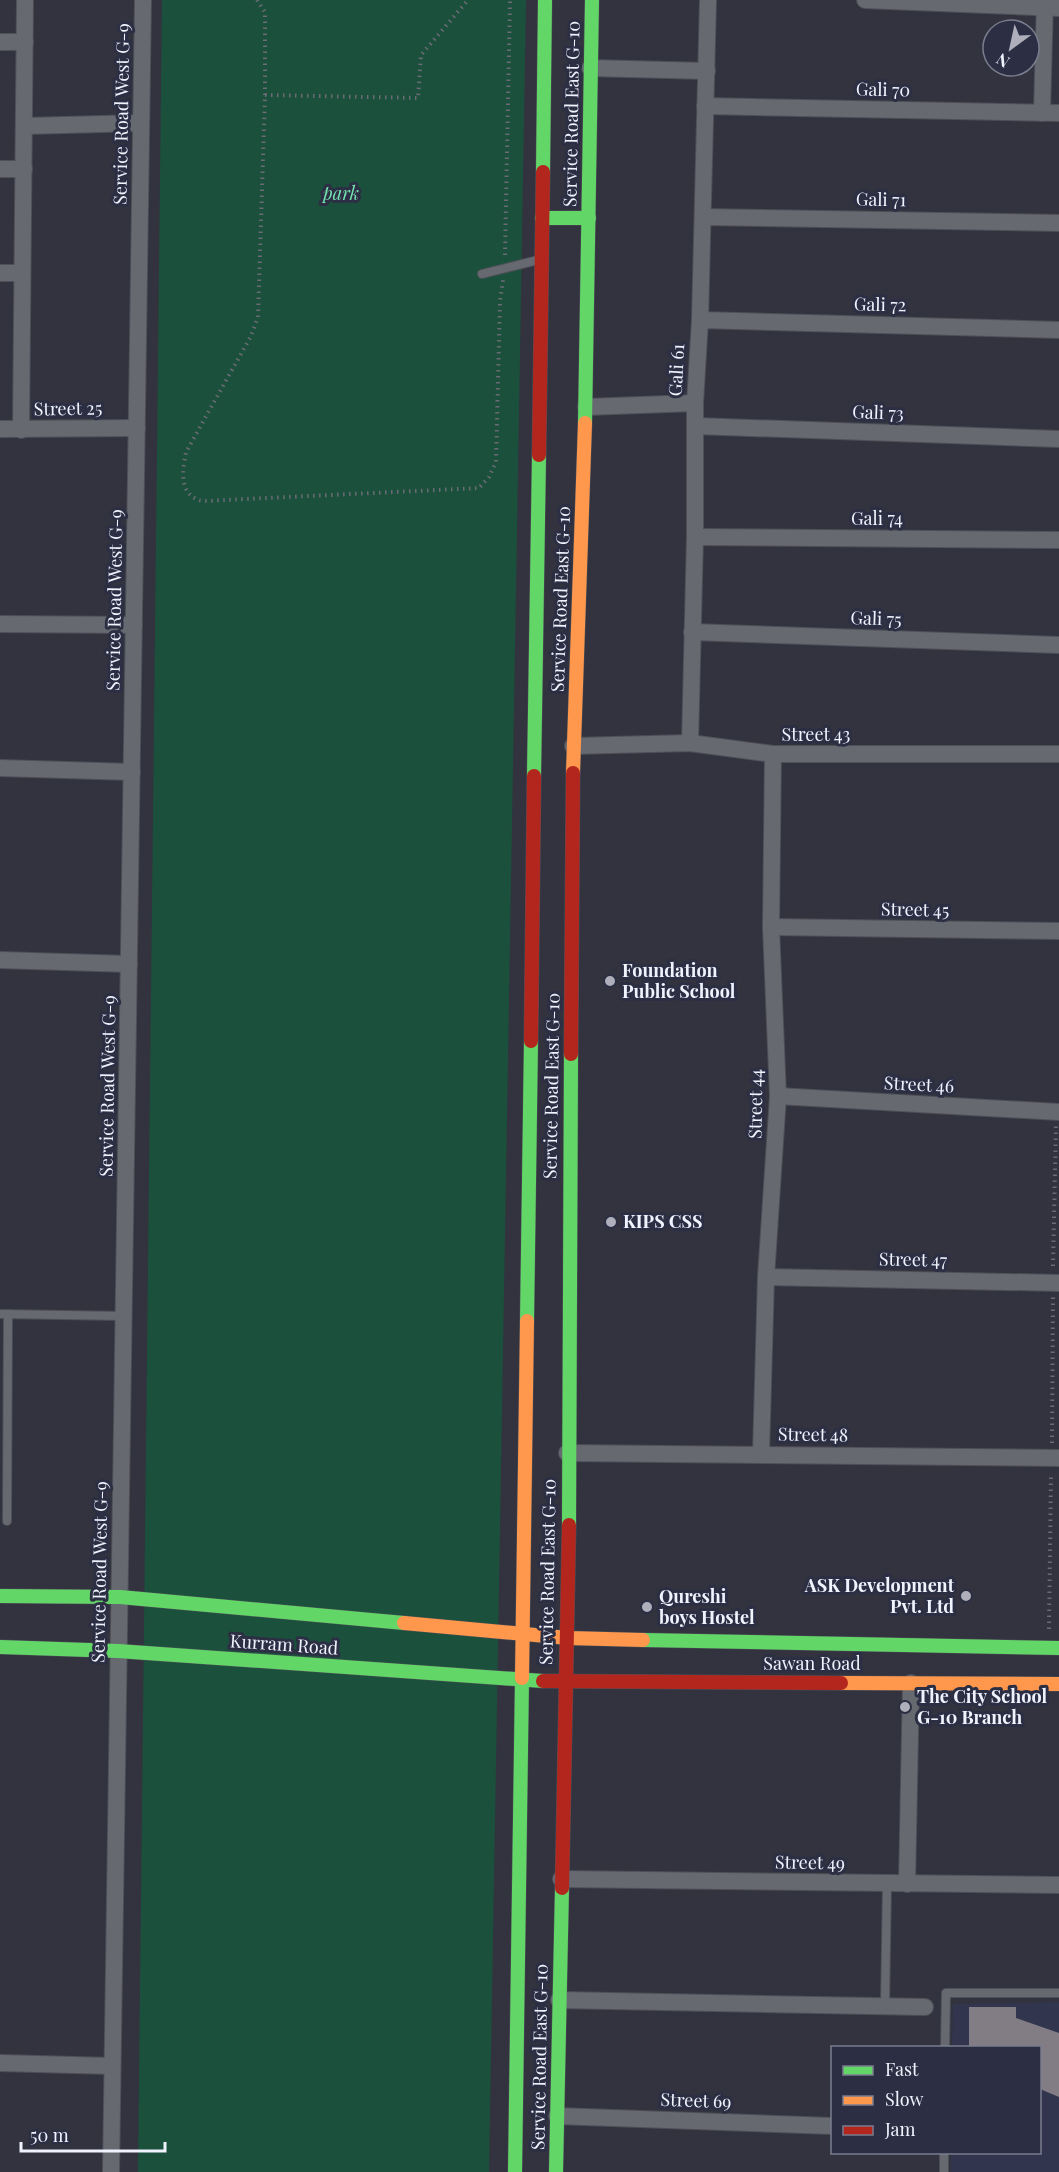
<svg xmlns="http://www.w3.org/2000/svg" width="1059" height="2172" font-family="'Playfair Display',serif">
<rect width="100%" height="100%" fill="#32333e"/>
<!-- built -->
<path fill="#32354e" d="M1059 2002V2172H951V2153L1040 2152V2048L952 2047 953 2004Z"/>
<!-- green -->
<path fill="#1b513c" d="M162 0H526L489 2172H138Z"/>
<!-- building -->
<path fill="#827d85" d="M969 2007H1016V2018L1059 2033V2097L1040 2089V2048H969Z"/>
<g fill="none" stroke-linecap="round" stroke-linejoin="round">
<!-- lane casing -->
<g stroke="#4e5058" stroke-width="10">
<g id="lane">
<path d="M482 274 538 260"/>
<path d="M0 1314 124 1316"/>
<path d="M7 1521 8 1314"/>
<path d="M885 2006 887 1884"/>
<path d="M945 2048 946 1993H1059"/>
<path d="M944 2152V2172"/>
</g>
</g>
<!-- street casing -->
<g stroke="#4e5058" stroke-width="18">
<g id="street">
<path d="M865 0 1059 8"/>
<path d="M0 42H25"/>
<path d="M590 68 707 71"/>
<path d="M705 106 1059 113"/>
<path d="M1042 113 1045 0"/>
<path d="M25 126 141 123"/>
<path d="M0 169H24"/>
<path d="M703 217 1059 223"/>
<path d="M0 273H22"/>
<path d="M700 320 1059 330"/>
<path d="M586 407 695 403"/>
<path d="M696 426 1059 439"/>
<path d="M0 429 137 428"/>
<path d="M21 430 25 0"/>
<path d="M695 537 1059 540"/>
<path d="M0 624 134 625"/>
<path d="M692 632 1059 645"/>
<path d="M690 743 695 537V403L700 320 708 0"/>
<path d="M573 746 690 743 773 754H1059"/>
<path d="M0 768 132 772"/>
<path d="M771 927 1059 931"/>
<path d="M0 960 129 964"/>
<path d="M778 1096 1059 1112"/>
<path d="M766 1277 1059 1283"/>
<path d="M567 1453 1059 1458"/>
<path d="M761 1454 766 1277 778 1096 771 927 773 754"/>
<path d="M561 1879 1059 1885"/>
<path d="M907 1884 911 1683"/>
<path d="M559 2000 925 2007"/>
<path d="M0 2063 112 2066"/>
<path d="M557 2116 832 2126"/>
<path d="M111 2172 143 0"/>
</g>
</g>
<!-- fast casing -->
<g stroke="#4e5058" stroke-width="15">
<g id="fast">
<path d="M543 172 545 0"/>
<path d="M542 218H589"/>
<path d="M585 423 592 0"/>
<path d="M534 776 539 455"/>
<path d="M527 1321 531 1041"/>
<path d="M569 1525 571 1054"/>
<path d="M0 1596 120 1597 404 1623"/>
<path d="M643 1640 1059 1648"/>
<path d="M0 1647 118 1651 543 1681"/>
<path d="M515 2172 522 1678"/>
<path d="M556 2172 562 1888"/>
</g>
</g>
<!-- slow casing -->
<g stroke="#4e5058" stroke-width="15">
<g id="slow">
<path d="M573 773 585 423"/>
<path d="M404 1623 568 1638 643 1640"/>
<path d="M522 1678 527 1321"/>
<path d="M841 1683 1059 1684"/>
</g>
</g>
<!-- jam casing -->
<g stroke="#4e5058" stroke-width="15">
<g id="jam">
<path d="M539 455 543 172"/>
<path d="M531 1041 534 776"/>
<path d="M571 1054 573 773"/>
<path d="M543 1681 841 1683"/>
<path d="M562 1888 569 1525"/>
</g>
</g>
<!-- path -->
<g stroke="#6a6b74" stroke-width="4" stroke-dasharray="1.5 4.5" stroke-linecap="butt">
<path d="M257 0 265 12V95L258 317 251 336 186 452C183 468 178 493 199 500 205 502 217 500 224 500L479 488 489 477 496 462 500 301 503 280"/>
<path d="M265 95 418 98 421 55 468 0"/>
<path d="M505 255 510 0"/>
<path d="M1053 1266 1056 1126"/>
<path d="M1052 1443 1053 1297"/>
<path d="M1049 1629 1051 1474"/>
</g>
<!-- lane -->
<use href="#lane" stroke="#676971" stroke-width="8"/>
<!-- street -->
<use href="#street" stroke="#676971" stroke-width="16"/>
<!-- fast -->
<use href="#fast" stroke="#63d668" stroke-width="14"/>
<!-- slow -->
<use href="#slow" stroke="#ff974d" stroke-width="14"/>
<!-- jam -->
<use href="#jam" stroke="#b3261e" stroke-width="14"/>
</g>
<!-- markers -->
<g fill="#aeafba" stroke="#2c2f44" stroke-width="2">
<circle cx="610" cy="981" r="6"/>
<circle cx="611" cy="1222" r="6"/>
<circle cx="966" cy="1596" r="6"/>
<circle cx="647" cy="1607" r="6"/>
<circle cx="905" cy="1707" r="6"/>
</g>
<g text-anchor="middle" stroke-width="6" stroke-linejoin="round" paint-order="stroke">
<!-- street labels -->
<g font-size="18" fill="#f0f2fd" stroke="#2c2f44">
<text transform="translate(883 90) rotate(1)" y="6">Gali 70</text>
<text transform="translate(122 114) rotate(-89)" y="6">Service Road West G-9</text>
<text transform="translate(572 114) rotate(-89)" y="6">Service Road East G-10</text>
<text transform="translate(881 200) rotate(1)" y="6">Gali 71</text>
<text transform="translate(880 305) rotate(1)" y="6">Gali 72</text>
<text transform="translate(677 370) rotate(-87)" y="6">Gali 61</text>
<text transform="translate(68 409) rotate(-1)" y="6">Street 25</text>
<text transform="translate(878 413) rotate(2)" y="6">Gali 73</text>
<text x="877" y="525">Gali 74</text>
<text transform="translate(561 599) rotate(-88)" y="6">Service Road East G-10</text>
<text transform="translate(115 600) rotate(-89)" y="6">Service Road West G-9</text>
<text transform="translate(876 619) rotate(2)" y="6">Gali 75</text>
<text x="816" y="741">Street 43</text>
<text transform="translate(915 910) rotate(1)" y="6">Street 45</text>
<text transform="translate(919 1085) rotate(3)" y="6">Street 46</text>
<text transform="translate(108 1086) rotate(-89)" y="6">Service Road West G-9</text>
<text transform="translate(552 1086) rotate(-89)" y="6">Service Road East G-10</text>
<text transform="translate(756 1104) rotate(-89)" y="6">Street 44</text>
<text transform="translate(913 1260) rotate(1)" y="6">Street 47</text>
<text transform="translate(813 1435) rotate(1)" y="6">Street 48</text>
<text transform="translate(100 1572) rotate(-89)" y="6">Service Road West G-9</text>
<text transform="translate(548 1572) rotate(-89)" y="6">Service Road East G-10</text>
<text transform="translate(284 1645) rotate(4)" y="6">Kurram Road</text>
<text x="812" y="1670">Sawan Road</text>
<text transform="translate(810 1863) rotate(1)" y="6">Street 49</text>
<text transform="translate(540 2057) rotate(-89)" y="6">Service Road East G-10</text>
<text transform="translate(696 2101) rotate(2)" y="6">Street 69</text>
</g>
<!-- park labels -->
<g font-size="18" font-style="italic" fill="#74e4b0" stroke="#2c2f44">
<text x="341" y="200">park</text>
</g>
<!-- poi labels -->
<g font-size="18" font-weight="bold" fill="#f0f2fd" stroke="#2c2f44" text-anchor="start">
<text x="622" y="977">Foundation<tspan x="622" dy="21">Public School</tspan></text>
<text x="623" y="1228">KIPS CSS</text>
<text x="954" y="1592" text-anchor="end">ASK Development<tspan x="954" dy="21">Pvt. Ltd</tspan></text>
<text x="659" y="1603">Qureshi<tspan x="659" dy="21">boys Hostel</tspan></text>
<text x="917" y="1703">The City School<tspan x="917" dy="21">G-10 Branch</tspan></text>
</g>
</g>
<!-- legend -->
<rect x="831" y="2046" width="210" height="108" fill="#2c2f44" stroke="#7a7d8e" stroke-width="1.5"/>
<rect x="843" y="2066" width="30" height="9" fill="#63d668" stroke="#7a7d8e" stroke-width="1.5"/>
<text x="885" y="2076" font-size="18" fill="#f0f2fd">Fast</text>
<rect x="843" y="2096" width="30" height="9" fill="#ff974d" stroke="#7a7d8e" stroke-width="1.5"/>
<text x="885" y="2106" font-size="18" fill="#f0f2fd">Slow</text>
<rect x="843" y="2126" width="30" height="9" fill="#b3261e" stroke="#7a7d8e" stroke-width="1.5"/>
<text x="885" y="2136" font-size="18" fill="#f0f2fd">Jam</text>
<!-- north arrow -->
<g transform="translate(1011 48) rotate(213)"><circle r="28" fill="#2c2f44" stroke="#7a7d8e" stroke-width="1.5"/>
<path d="M0-4.5L10 22L0 15L-10 22Z" fill="#aeafba"/>
<text y="-9" font-size="16" font-weight="bold" text-anchor="middle" fill="#f0f2fd">N</text>
</g>
<!-- scale -->
<path d="M21 2142v9h144v-9" fill="none" stroke="#f0f2fd" stroke-width="3"/>
<text x="30" y="2142" font-size="18" fill="#f0f2fd" stroke="#2c2f44" stroke-width="4.5" paint-order="stroke">50 m</text>
</svg>
